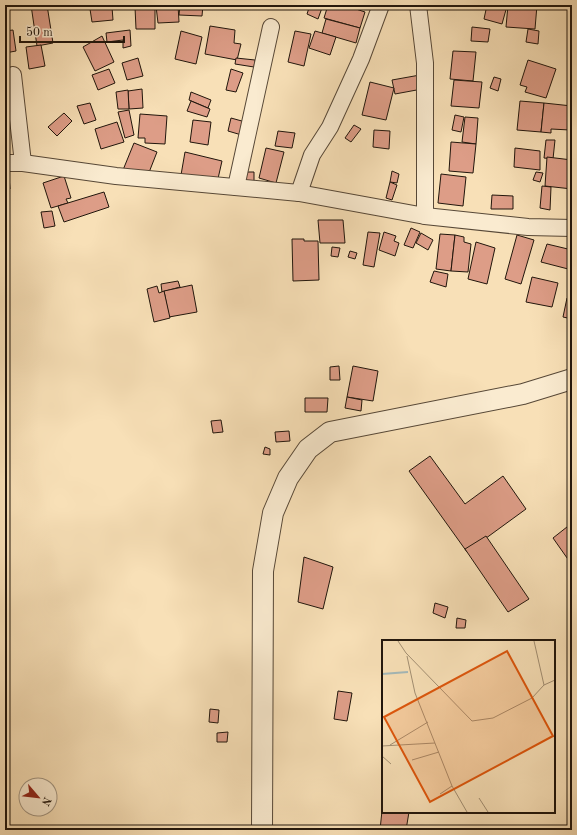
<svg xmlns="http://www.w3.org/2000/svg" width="577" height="835" font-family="'Old Standard TT',serif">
<rect width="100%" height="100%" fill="#f8e0b7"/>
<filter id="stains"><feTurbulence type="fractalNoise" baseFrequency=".005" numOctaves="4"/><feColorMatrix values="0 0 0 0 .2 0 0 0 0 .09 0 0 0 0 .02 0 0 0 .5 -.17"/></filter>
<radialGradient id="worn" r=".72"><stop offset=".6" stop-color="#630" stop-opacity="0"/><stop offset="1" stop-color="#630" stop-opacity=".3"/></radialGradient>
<!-- building -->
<g fill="#dd9d87" stroke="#21160c">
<path d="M31 5H47L53 43 37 46Z"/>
<path d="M90 5H112V7L90 9Z"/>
<path d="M178 5 179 22 158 23 156 6Z"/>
<path d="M180 5H203L202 16 179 15Z"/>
<path d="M310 5H323L318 19 307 14Z"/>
<path d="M328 5H351L350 7 365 12 360 28 324 18Z"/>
<path d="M487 5 507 6 502 24 484 19Z"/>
<path d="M508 5H537L535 29 506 27Z"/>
<path d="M155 6V29H136L135 7Z"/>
<path d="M112 7 113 20 92 22 90 9Z"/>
<path d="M326 19 360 28 356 43 322 33Z"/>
<path d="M210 26 235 30 234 43 241 44 237 60 205 54Z"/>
<path d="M472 27 490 29 488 42 471 41Z"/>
<path d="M528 29 539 31 538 44 526 42Z"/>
<path d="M13 30 16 51 5 53V31Z"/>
<path d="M130 30 131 46 123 48V40L107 42 106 33Z"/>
<path d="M181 31 202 37 196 64 175 59Z"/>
<path d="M295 31 311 34 304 66 288 62Z"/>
<path d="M315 31 336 37 330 55 309 48Z"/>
<path d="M102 36 114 62 95 71 83 47Z"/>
<path d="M41 45 45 66 29 69 26 47Z"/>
<path d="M453 51 476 52 473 81 450 79Z"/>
<path d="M138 58 143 76 127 80 122 63Z"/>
<path d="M236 58 255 60 254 67 235 64Z"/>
<path d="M528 60 556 69 546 98 525 92 527 87 520 85Z"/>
<path d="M109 69 115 83 98 90 92 75Z"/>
<path d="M231 69 243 73 236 92 226 90Z"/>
<path d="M420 75 422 89 395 94 392 80Z"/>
<path d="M494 77 501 79 498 91 490 88Z"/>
<path d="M454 80 482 82 479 108 451 106Z"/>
<path d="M370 82 394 88 386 120 362 115Z"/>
<path d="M142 89 143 108 129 109 128 91Z"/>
<path d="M128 90 129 109H118L116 92Z"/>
<path d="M191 92 211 100 208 108 189 100Z"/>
<path d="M191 101 210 109 207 117 187 111Z"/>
<path d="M520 101 544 103 541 132 517 130Z"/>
<path d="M90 103 96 120 84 124 77 106Z"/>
<path d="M544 103 572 106 570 130 551 129V133L541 132Z"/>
<path d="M129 110 134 135 125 138 118 112Z"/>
<path d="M64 113 72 121 57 136 48 127Z"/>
<path d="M140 114 167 116 165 144 145 143V138H138Z"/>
<path d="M455 115 464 117 461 132 452 130Z"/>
<path d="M465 117 478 118 476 144 462 142Z"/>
<path d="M231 118 249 123 245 136 228 131Z"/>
<path d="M193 120 211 122 208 145 190 142Z"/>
<path d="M117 122 124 142 101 149 95 129Z"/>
<path d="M354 125 361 129 351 142 345 138Z"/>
<path d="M374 130 390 131 389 149 373 147Z"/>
<path d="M278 131 295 133 292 148 275 146Z"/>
<path d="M546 140H555L553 159 544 158Z"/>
<path d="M451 142 476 144 473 173 449 171Z"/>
<path d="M134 143 157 152 148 175 123 170Z"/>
<path d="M266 148 284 152 276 183 259 178Z"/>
<path d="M515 148 540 151V170L514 167Z"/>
<path d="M185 152 222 161 217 183 181 175Z"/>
<path d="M547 157 572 160V189L545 186Z"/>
<path d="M392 171 399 174 397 183 390 182Z"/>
<path d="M244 172H254V184H241Z"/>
<path d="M536 172 543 173 540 182 533 180Z"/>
<path d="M441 174 466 177 463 206 438 203Z"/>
<path d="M5 176H9L10 189H5Z"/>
<path d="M64 176 71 198 66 199 68 203 51 208 43 183Z"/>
<path d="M390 182 397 185 392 200 386 198Z"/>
<path d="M542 186 551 187 550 210 540 208Z"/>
<path d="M104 192 109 207 64 222 58 206Z"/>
<path d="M492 195 513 196V209H491Z"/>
<path d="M52 211 55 226 44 228 41 212Z"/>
<path d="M318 220H343L345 243H320Z"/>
<path d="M411 228 420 232 413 248 404 245Z"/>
<path d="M368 232 380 233 374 267 363 265Z"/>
<path d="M384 232 396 236 394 241 399 243 395 256 379 250Z"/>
<path d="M421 233 433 240 428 250 416 243Z"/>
<path d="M440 234 455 235 451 271 436 269Z"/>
<path d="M455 235 464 237V242L471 244 468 272 451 271Z"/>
<path d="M517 235 534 240 521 284 505 279Z"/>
<path d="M292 239H304V241H318L319 280 293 281Z"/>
<path d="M476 242 495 248 487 284 468 279Z"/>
<path d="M547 244 572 250V270L541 262Z"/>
<path d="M332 247 340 248 338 257 331 256Z"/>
<path d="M350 251 357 253 355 259 348 257Z"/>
<path d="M434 271 448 274 446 287 430 282Z"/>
<path d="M532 277 558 283 552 307 526 302Z"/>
<path d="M178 281 180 287 162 292 161 284Z"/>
<path d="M192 285 197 312 169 317 164 291Z"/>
<path d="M157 286 159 293 164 291 170 318 154 322 147 289Z"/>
<path d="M567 298 572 299V319L563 317Z"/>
<path d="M339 366 340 380H330V367Z"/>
<path d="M353 366 378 371 373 401 347 397Z"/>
<path d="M347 397 362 400 361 411 345 408Z"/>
<path d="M305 398H328L327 412H305Z"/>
<path d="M221 420 223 432 213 433 211 421Z"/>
<path d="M289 431 290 441 276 442 275 432Z"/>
<path d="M265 447 270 449V455L263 454Z"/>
<path d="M430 456 465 504 503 476 526 509 467 552 409 471Z"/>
<path d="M572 523V565L553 538Z"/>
<path d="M486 536 529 599 508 612 465 549Z"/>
<path d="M304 557 333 567 323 609 298 602Z"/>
<path d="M435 603 448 607 445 618 433 613Z"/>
<path d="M457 618 466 620 465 628H456Z"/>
<path d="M338 691 352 693 347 721 334 719Z"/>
<path d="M210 709 219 710 218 723 209 722Z"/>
<path d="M228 732 227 742H217V733Z"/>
<path d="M383 801V812H409L406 830H380Z"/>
<path d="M317 827 343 830H317Z"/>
<path d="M457 827 490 829 457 830Z"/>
</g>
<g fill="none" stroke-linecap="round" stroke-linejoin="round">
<!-- minor casing -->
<g stroke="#574837" stroke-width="18">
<g id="minor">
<path d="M418 5 425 63V216"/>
<path d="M13 75 23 163"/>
<path d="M5 163H23L116 176 299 193 425 216 528 227 572 228"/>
<path d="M236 187 271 27"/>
<path d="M299 193 312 155 330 127 361 59 381 5"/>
</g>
</g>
<!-- tertiary casing -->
<g stroke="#574837" stroke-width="22">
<path id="tertiary" d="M262 830 263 571 273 513 288 478 308 449 330 432 523 394 572 379"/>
</g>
<!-- minor -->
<use href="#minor" stroke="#faebd0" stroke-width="16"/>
<!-- tertiary -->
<use href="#tertiary" stroke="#faebd0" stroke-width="20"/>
</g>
<!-- overview -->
<g transform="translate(382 640)">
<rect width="173" height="173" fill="#f8e0b7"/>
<path fill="none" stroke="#a4babb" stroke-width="2" d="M0 34 26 32"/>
<path fill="none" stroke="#a28f73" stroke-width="1" d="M16 1 24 13 90 81 111 78 150 58 162 45 173 40M152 1 162 45M25 16 33 53 70 146 85 172M8 105 46 82M0 106 53 103M0 116 9 124M30 120 57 112M58 154 70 146M97 158 106 172"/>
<path fill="#de560c" fill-opacity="0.15" stroke="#de560c" stroke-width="2" d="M125 11 171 96 48 162 2 77Z"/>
<rect width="173" height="173" fill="none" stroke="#21160c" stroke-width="2"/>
</g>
<!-- margin -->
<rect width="577" height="835" fill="none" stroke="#f8e0b7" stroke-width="20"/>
<rect x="6" y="6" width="565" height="823" fill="none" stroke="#21160c" stroke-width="2"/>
<rect x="10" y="10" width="557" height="815" fill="none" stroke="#21160c"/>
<!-- north arrow -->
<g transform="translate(38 797) rotate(118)"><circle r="19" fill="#faebd0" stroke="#a39682"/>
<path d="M0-3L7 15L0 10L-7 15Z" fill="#8f2418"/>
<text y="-6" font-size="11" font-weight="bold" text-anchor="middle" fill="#21160c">N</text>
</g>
<!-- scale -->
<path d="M20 36v6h104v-6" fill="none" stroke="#21160c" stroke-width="2"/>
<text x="26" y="36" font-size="12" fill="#21160c" stroke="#faebd0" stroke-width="3" paint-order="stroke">50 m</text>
<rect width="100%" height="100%" filter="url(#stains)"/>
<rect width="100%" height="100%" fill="url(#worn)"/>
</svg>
